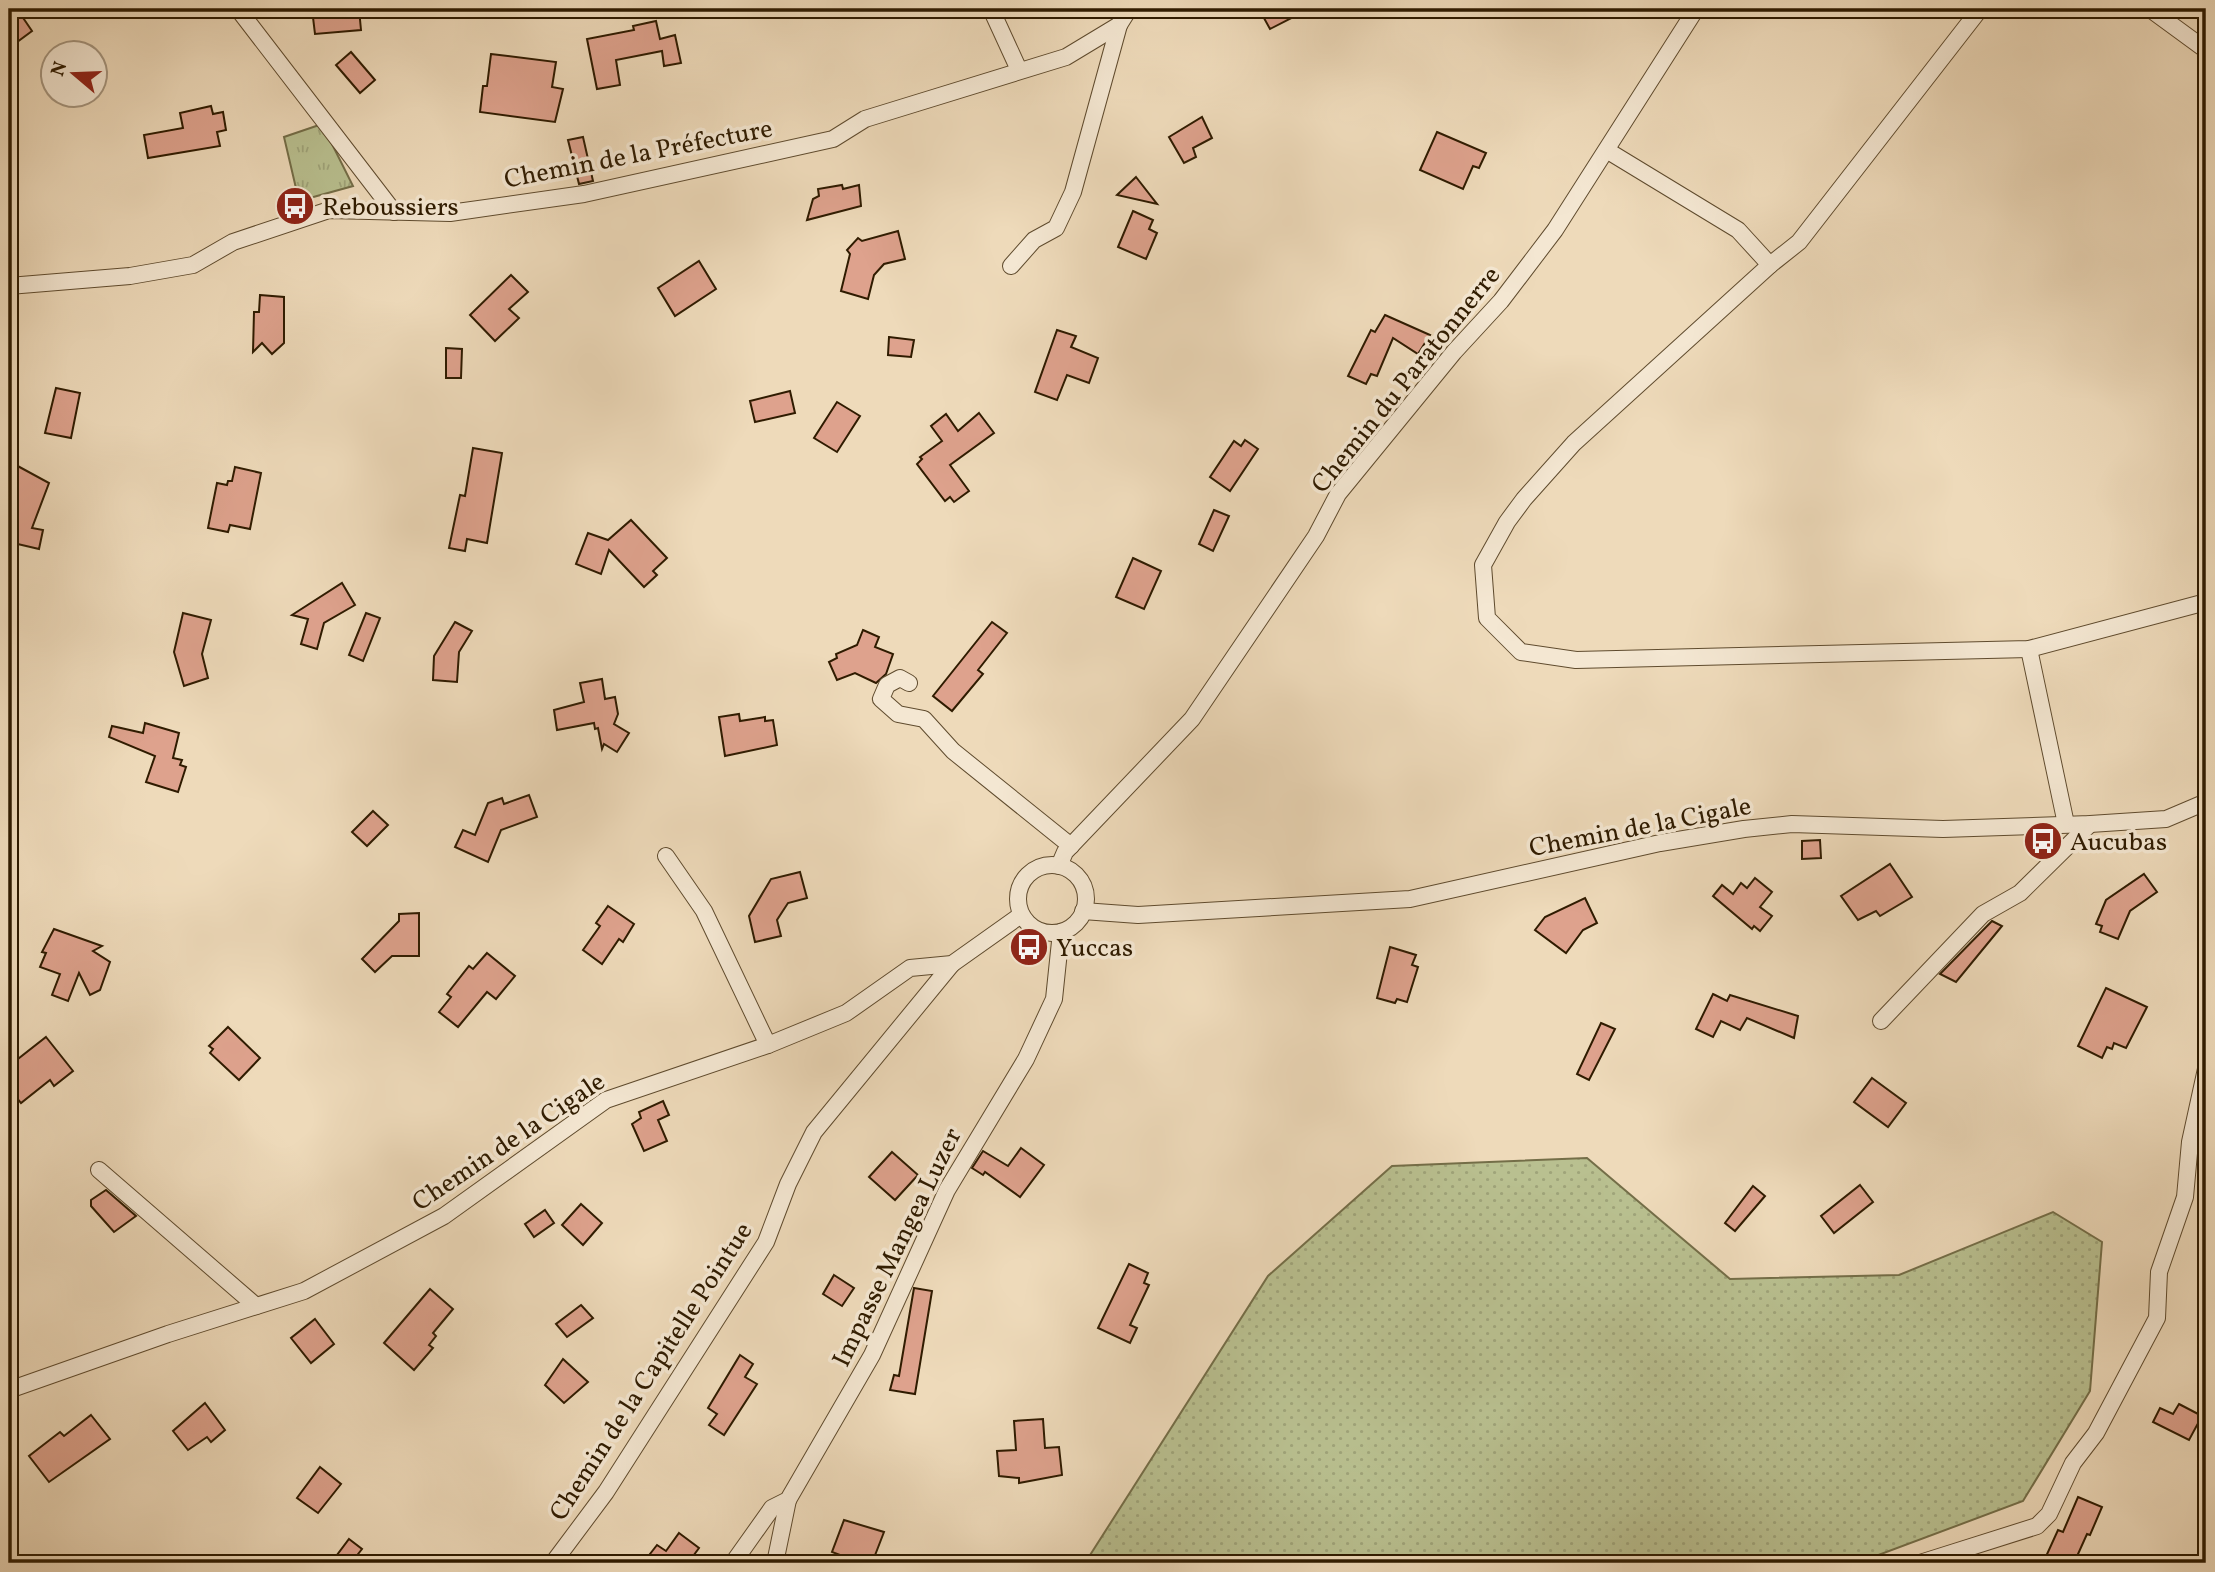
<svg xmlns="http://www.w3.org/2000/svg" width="2215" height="1572" font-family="Vollkorn,serif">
<defs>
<pattern id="grass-dots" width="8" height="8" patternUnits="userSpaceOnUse" patternTransform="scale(1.75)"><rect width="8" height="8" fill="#b9c090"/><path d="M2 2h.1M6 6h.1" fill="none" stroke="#9fa47a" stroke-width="1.8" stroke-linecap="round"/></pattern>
<pattern id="park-tufts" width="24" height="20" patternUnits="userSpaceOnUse" patternTransform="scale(1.75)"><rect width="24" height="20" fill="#b9c090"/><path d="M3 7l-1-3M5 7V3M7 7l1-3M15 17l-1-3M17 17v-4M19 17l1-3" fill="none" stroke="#9fa47a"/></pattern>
</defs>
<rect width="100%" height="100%" fill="#eedaba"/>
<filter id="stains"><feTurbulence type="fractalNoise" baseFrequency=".00286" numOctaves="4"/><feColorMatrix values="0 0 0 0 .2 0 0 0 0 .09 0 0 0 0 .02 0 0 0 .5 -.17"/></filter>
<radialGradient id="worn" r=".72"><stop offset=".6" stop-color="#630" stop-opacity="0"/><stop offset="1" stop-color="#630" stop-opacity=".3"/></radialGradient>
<!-- grass -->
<path fill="url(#grass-dots)" stroke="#746e48" stroke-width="2" d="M1587 1158 1730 1279 1899 1275 2053 1212 2102 1242 2090 1391 2023 1501 1857 1563H1085L1268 1276 1392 1166Z"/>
<!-- park -->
<path fill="url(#park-tufts)" stroke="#746e48" stroke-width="2" d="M322 124 353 186 299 201 284 137Z"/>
<!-- building -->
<g fill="#dea28d" stroke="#2f1b00" stroke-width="2">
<path d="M9 9H17L32 31 9 48Z"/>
<path d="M312 9H359L361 30 315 34Z"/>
<path d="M1259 9H1309L1270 29Z"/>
<path d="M656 21 660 39 675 35 681 63 664 66 662 51 616 60 620 85 597 89 587 39 634 30 633 26Z"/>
<path d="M351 52 375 80 360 93 336 65Z"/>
<path d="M491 54 556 62 552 87 563 89 555 122 480 112 483 86H487Z"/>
<path d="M211 106 213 114 223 112 226 130 217 132 220 146 148 158 144 135 183 128 180 113Z"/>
<path d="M1202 117 1212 138 1193 148 1196 157 1184 163 1169 137Z"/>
<path d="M1437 132 1486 153 1479 168 1473 166 1463 189 1420 170Z"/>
<path d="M583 137 593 181 579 184 568 140Z"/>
<path d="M1136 177 1157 204 1117 195Z"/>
<path d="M842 185 843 189 859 185 861 206 807 220 813 199 819 196 818 189Z"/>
<path d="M1133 211 1153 220 1149 229 1157 233 1146 259 1118 247Z"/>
<path d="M898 231 905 259 884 264 874 275 868 299 841 291 850 254 847 250 858 238 862 241Z"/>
<path d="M699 261 716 289 675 316 658 288Z"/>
<path d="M511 275 528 292 509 309 519 318 495 341 470 315Z"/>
<path d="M260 295 284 297V343L272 354 262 343 253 352 254 312H259Z"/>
<path d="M1385 315 1430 335 1418 354 1393 338 1377 376 1371 374 1366 384 1348 376 1371 330 1375 332Z"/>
<path d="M1057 330 1076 336 1071 347 1098 358 1089 383 1067 375 1057 400 1035 392Z"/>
<path d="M889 337 914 340 911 357 888 355Z"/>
<path d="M446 348 462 349 461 378H446Z"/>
<path d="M56 388 80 393 71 438 45 433Z"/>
<path d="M790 391 795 413 755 422 750 401Z"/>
<path d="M837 402 860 416 837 452 814 438Z"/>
<path d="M979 413 994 433 950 465 969 491 954 502 950 497 945 501 917 464 922 459 920 457 942 441 931 426 946 414 958 431Z"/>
<path d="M1245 440 1258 449 1230 491 1210 477 1234 441 1241 446Z"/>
<path d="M473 448 502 453 487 543 467 539 465 551 449 548 460 495 465 496Z"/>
<path d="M14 464 49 483 32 528 43 530 39 549 9 542 16 508 9 506V484Z"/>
<path d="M235 467 261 473 250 529 230 525 228 532 208 528 217 483 227 485 228 481H232Z"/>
<path d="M1214 510 1229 516 1213 551 1199 544Z"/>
<path d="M631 520 667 558 653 571 657 575 644 587 609 550 601 574 576 564 588 533 608 540Z"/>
<path d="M1133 558 1161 571 1144 609 1116 597Z"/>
<path d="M342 583 355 605 324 623 317 649 301 644 308 619 292 615Z"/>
<path d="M183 613 211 620 202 654 208 678 184 686 174 652Z"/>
<path d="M366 613 380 618 363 661 349 655Z"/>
<path d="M455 622 472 631 459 652 457 682 433 680 434 656Z"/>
<path d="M992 622 1007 633 978 670 983 674 952 711 933 696Z"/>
<path d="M863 630 879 637 875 647 893 654 886 674 876 683 855 673 837 680 829 662 837 658 836 654 857 645Z"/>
<path d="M602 679 605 699 615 697 618 714 614 724 629 733 617 752 604 744 602 749 598 728 595 729 594 723 557 730 554 710 584 702 580 683Z"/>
<path d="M739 714 740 721 765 717V721L773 720 777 745 725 756 719 717Z"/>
<path d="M145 723 179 733 173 758 182 760 180 765 186 767 178 792 146 782 155 756 109 737 112 726 143 733Z"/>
<path d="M529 795 537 817 501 830 488 862 455 847 463 830 475 835 488 803 502 798 504 804Z"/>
<path d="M373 811 388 825 367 846 352 832Z"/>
<path d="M1820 840 1821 858 1802 859V841Z"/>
<path d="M1890 864 1912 897 1880 916 1876 911 1858 920 1841 896Z"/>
<path d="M800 872 807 898 788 903 777 920 781 936 755 942 749 916 771 879Z"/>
<path d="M2144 874 2157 892 2130 911 2118 939 2100 932 2102 926 2096 924 2106 900Z"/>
<path d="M1755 878 1772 892 1760 907 1772 916 1760 931 1754 926 1752 929 1713 896 1722 885 1733 894 1741 883 1747 888Z"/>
<path d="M1585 898 1597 923 1583 930 1566 953 1535 930 1545 917Z"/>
<path d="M608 906 634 924 623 942 619 939 602 964 583 950 600 926 596 923Z"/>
<path d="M419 913V956H392L375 972 362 959 399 921V914Z"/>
<path d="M1992 921 2002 926 1956 982 1940 974Z"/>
<path d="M54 929 102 946 93 951 110 962 100 990 90 995 79 973 68 1001 52 995 60 974 40 967 46 953 42 952Z"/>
<path d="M1390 947 1416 955 1412 965 1418 967 1407 1002 1397 999 1395 1003 1377 998Z"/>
<path d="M487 953 515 976 496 999 487 992 458 1027 439 1012 451 997 447 994 469 966 473 969Z"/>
<path d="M2106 988 2147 1007 2126 1048 2114 1043 2112 1049 2107 1047 2102 1058 2078 1046Z"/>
<path d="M1713 994 1727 1001 1730 995 1798 1016 1794 1038 1747 1018 1740 1030 1721 1021 1713 1037 1696 1029Z"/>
<path d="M1601 1023 1615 1029 1589 1080 1577 1074Z"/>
<path d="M228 1027 260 1058 239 1080 210 1053 213 1049 209 1046Z"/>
<path d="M46 1037 73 1071 54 1086 50 1080 21 1103 9 1088V1066Z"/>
<path d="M1872 1078 1906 1103 1888 1127 1854 1102Z"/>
<path d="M663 1101 669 1115 658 1120 667 1141 644 1151 632 1124 641 1118 639 1112Z"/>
<path d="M1021 1148 1044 1165 1020 1197 985 1172 983 1175 972 1168 983 1151 1008 1166Z"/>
<path d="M892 1152 918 1175 895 1200 869 1177Z"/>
<path d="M1860 1185 1873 1202 1834 1233 1821 1216Z"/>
<path d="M1753 1186 1765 1196 1735 1231 1725 1223Z"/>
<path d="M106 1190 136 1216 114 1232 91 1206V1200Z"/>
<path d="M581 1204 602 1223 583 1245 562 1225Z"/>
<path d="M545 1210 554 1223 534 1237 525 1224Z"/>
<path d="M1129 1264 1148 1273 1144 1283 1149 1285 1130 1325 1137 1328 1130 1343 1098 1328Z"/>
<path d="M834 1275 854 1288 842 1306 823 1294Z"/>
<path d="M914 1288 932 1291 915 1394 890 1390 894 1375 899 1376Z"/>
<path d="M430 1289 453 1309 433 1333 436 1336 429 1345 433 1348 414 1370 384 1343Z"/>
<path d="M581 1305 593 1318 567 1337 556 1324Z"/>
<path d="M315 1319 334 1344 311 1363 291 1338Z"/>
<path d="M740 1355 753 1364 745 1377 757 1384 724 1435 709 1425 717 1414 708 1408Z"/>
<path d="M563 1359 588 1382 564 1403 545 1385Z"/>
<path d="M205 1403 225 1430 211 1442 207 1437 188 1450 173 1431Z"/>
<path d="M2179 1404 2202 1416 2189 1440 2153 1422 2160 1408 2173 1414Z"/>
<path d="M91 1415 110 1439 49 1482 29 1456 60 1432 64 1436Z"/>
<path d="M1043 1419 1045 1448 1059 1447 1062 1475 1019 1483V1478L999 1476 997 1451 1016 1450 1014 1421Z"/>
<path d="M320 1467 341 1484 318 1513 297 1498Z"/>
<path d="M2078 1497 2102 1507 2090 1535 2087 1534 2074 1563H2043L2058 1530 2063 1532Z"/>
<path d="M844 1520 884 1532 872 1563H861L832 1552Z"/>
<path d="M679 1533 699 1548 688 1563H643L657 1545 666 1551Z"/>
<path d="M349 1539 362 1549 351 1563H331Z"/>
</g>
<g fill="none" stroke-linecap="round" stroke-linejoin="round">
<!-- street casing -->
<g stroke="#5f4b2e" stroke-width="18">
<g id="street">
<path d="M238 9 394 212"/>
<path d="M991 9 1019 70"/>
<path d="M1980 9 1799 242 1770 265 1574 443 1524 499 1507 522 1483 565 1487 618 1521 652 1576 660 2029 649 2206 602"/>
<path d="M2150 9 2206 50"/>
<path d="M1608 151 1738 230 1770 265"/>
<path d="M1011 266 1034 240 1056 228 1073 192 1119 25"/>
<path d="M9 286 130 276 193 265 233 242 329 210 450 213 584 194 833 139 865 119 1066 57 1119 25 1129 9"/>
<path d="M2029 649 2066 824"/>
<path d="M909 683 900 678 887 685 881 699 898 714 924 719 953 751 1071 846"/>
<path d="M666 856 704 911 768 1045"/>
<circle cx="1052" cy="899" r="34"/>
<path d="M1059 866 1065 852 1192 719 1316 536 1338 494 1454 352 1501 301 1555 230 1696 9"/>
<path d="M1083 911 1138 915 1410 899 1660 843 1744 829 1792 824 1943 829 2090 824 2166 819 2206 802"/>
<path d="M1881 1021 1983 914 2020 893 2090 824"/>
<path d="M99 1170 256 1306"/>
<path d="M9 1390 168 1334 304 1291 444 1216 606 1100 768 1045 846 1013 910 968 952 964 1021 915"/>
<path d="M553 1563 606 1492 766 1242 788 1184 814 1132 952 964"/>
<path d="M733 1563 772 1508 788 1500 872 1355 947 1190 1026 1059 1054 999 1061 932"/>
<path d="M775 1563 788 1500"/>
<path d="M1920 1563 2037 1526 2049 1514 2073 1463 2096 1433 2157 1318 2159 1272 2185 1197 2190 1142 2206 1069"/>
</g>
</g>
<!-- street -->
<use href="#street" stroke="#f4e7d2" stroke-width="16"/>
</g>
<!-- icons -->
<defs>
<g id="bus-disc" transform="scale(2.0125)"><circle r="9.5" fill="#8f2418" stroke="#f4e7d2"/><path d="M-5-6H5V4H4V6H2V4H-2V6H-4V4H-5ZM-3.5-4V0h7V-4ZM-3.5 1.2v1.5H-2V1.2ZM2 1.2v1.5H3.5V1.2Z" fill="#fff"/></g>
</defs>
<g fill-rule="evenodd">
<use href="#bus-disc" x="295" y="206"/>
<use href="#bus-disc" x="2043" y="841"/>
<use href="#bus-disc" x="1029" y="947"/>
</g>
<g text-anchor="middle" stroke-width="7" stroke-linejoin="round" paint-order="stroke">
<!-- street labels -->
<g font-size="26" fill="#2f1b00" stroke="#f4e7d2">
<text transform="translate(638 153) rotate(-11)" y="9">Chemin de la Préfecture</text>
<text transform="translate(1405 379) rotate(-51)" y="9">Chemin du Paratonnerre</text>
<text transform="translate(1640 826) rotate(-11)" y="9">Chemin de la Cigale</text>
<text transform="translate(508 1141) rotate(-34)" y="9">Chemin de la Cigale</text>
<text transform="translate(896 1247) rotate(-64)" y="9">Impasse Mangea Luzer</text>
<text transform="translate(650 1371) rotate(-57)" y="9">Chemin de la Capitelle Pointue</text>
</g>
<!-- poi labels -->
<g font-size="26" fill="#2f1b00" stroke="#f4e7d2" text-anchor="start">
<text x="322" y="215">Reboussiers</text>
<text x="2070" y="850">Aucubas</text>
<text x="1056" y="956">Yuccas</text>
</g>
</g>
<!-- margin -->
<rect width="2215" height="1572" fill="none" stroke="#eedaba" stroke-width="35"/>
<rect x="10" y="10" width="2194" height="1551" fill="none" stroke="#2f1b00" stroke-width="3.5"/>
<rect x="18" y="18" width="2180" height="1537" fill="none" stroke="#2f1b00" stroke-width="2"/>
<!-- north arrow -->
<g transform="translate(74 74) rotate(289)"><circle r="33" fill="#f4e7d2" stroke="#a5957e" stroke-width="2"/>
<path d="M0-5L12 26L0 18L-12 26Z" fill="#8f2418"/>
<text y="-10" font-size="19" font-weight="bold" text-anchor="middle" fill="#2f1b00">N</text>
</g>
<rect width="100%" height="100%" filter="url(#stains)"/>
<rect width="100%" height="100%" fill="url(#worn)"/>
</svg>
